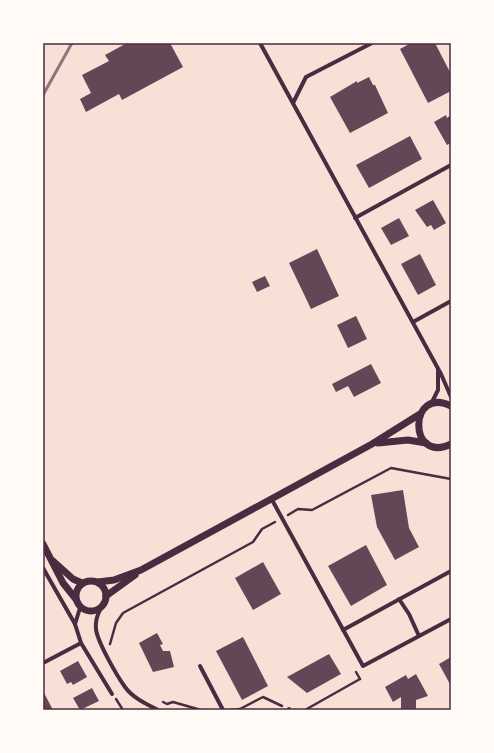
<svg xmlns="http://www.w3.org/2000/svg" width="494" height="753" font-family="Poppins,sans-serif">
<rect width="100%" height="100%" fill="#f7e1d7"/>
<!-- building -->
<g fill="#644757">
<path d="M127 43H170L183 67 122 100 119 94 86 112 80 99 91 93 82 75 109 61 105 55Z"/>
<path d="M411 43H435L451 74V91L428 103 400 49Z"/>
<path d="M369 77 373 85H375L388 113 350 133 330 97 357 81V83Z"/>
<path d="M446 115 447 118 451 115V143L447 145 434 122Z"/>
<path d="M410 136 422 159 369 188 356 165Z"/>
<path d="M433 200 446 223 434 230 431 225 427 227 415 210Z"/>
<path d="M399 218 409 236 391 245 381 228Z"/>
<path d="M317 249 339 296 311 309 289 263Z"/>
<path d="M420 254 436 285 418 295 401 264Z"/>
<path d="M265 276 270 286 257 292 252 282Z"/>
<path d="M356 316 367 339 348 348 337 325Z"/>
<path d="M371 364 381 383 354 397 348 386 336 392 332 384Z"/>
<path d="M403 490 409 528 419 547 395 560 377 527 371 495Z"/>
<path d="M366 545 387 585 351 606 328 566Z"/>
<path d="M263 562 281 594 253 610 235 578Z"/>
<path d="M157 633 163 644 160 645 163 651H170L174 667 153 672 139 643Z"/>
<path d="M243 637 268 686 242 700 216 651Z"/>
<path d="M329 654 341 674 307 693 287 677Z"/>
<path d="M451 657V686L439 664Z"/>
<path d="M78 661 87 677 73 685 71 682 67 684 60 671Z"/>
<path d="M416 674 428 696 416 700V710H401V697L393 702 385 687 406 675 408 679Z"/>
<path d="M92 688 99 701 80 710 73 698Z"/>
<path d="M43 691 53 710H43Z"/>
</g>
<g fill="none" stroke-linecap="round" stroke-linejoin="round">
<!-- path -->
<g stroke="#4a2c40" stroke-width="2.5">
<path d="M288 515 298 509 312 510 391 468 451 479"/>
<path d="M110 644 116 623 123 613 253 542 262 529 275 522"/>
<path d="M356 672 360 679"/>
<path d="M116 699 123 710"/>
<path d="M163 702 167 704 173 702 201 710"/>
<path d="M230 710 240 709 263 697 282 706"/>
<path d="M305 710 360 679"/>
</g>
<!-- minor -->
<g stroke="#4a2c40" stroke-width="4">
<path d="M260 43 441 374 451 397"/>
<path d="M293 103 306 77 372 43"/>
<path d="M355 218 451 165"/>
<path d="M413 322 451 301"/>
<path d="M431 404 438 390V370"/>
<path d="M271 498 363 666 451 619"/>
<path d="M43 568 75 624 81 643 112 694"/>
<path d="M399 599 409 614 419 636"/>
<path d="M101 608C97 615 95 621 96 629 97 641 117 676 125 687 133 698 146 704 158 710"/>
<path d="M75 624 80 608"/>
<path d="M343 630 451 571"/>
<path d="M43 663 81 643"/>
<path d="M200 666 223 710"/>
<path d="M289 710V709"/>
</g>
<!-- tertiary -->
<g stroke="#4a2c40" stroke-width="7">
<path d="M451 406C408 385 408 465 451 444"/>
<path d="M378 443 408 440 426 443"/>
<path d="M43 544 63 583 75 598"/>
<path d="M53 561 73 579 82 583"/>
<circle cx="91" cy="596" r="15"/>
<path d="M98 582 114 580 141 570 372 444 420 414"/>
<path d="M106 596 135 575"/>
</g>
<!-- rail -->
<path stroke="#8f747c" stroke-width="3" d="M43 95 72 43"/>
</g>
<!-- border -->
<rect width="494" height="753" fill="none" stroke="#fffaf5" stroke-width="88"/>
<rect x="44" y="44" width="406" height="665" fill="none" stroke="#4a2c40" stroke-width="1.5"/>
</svg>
